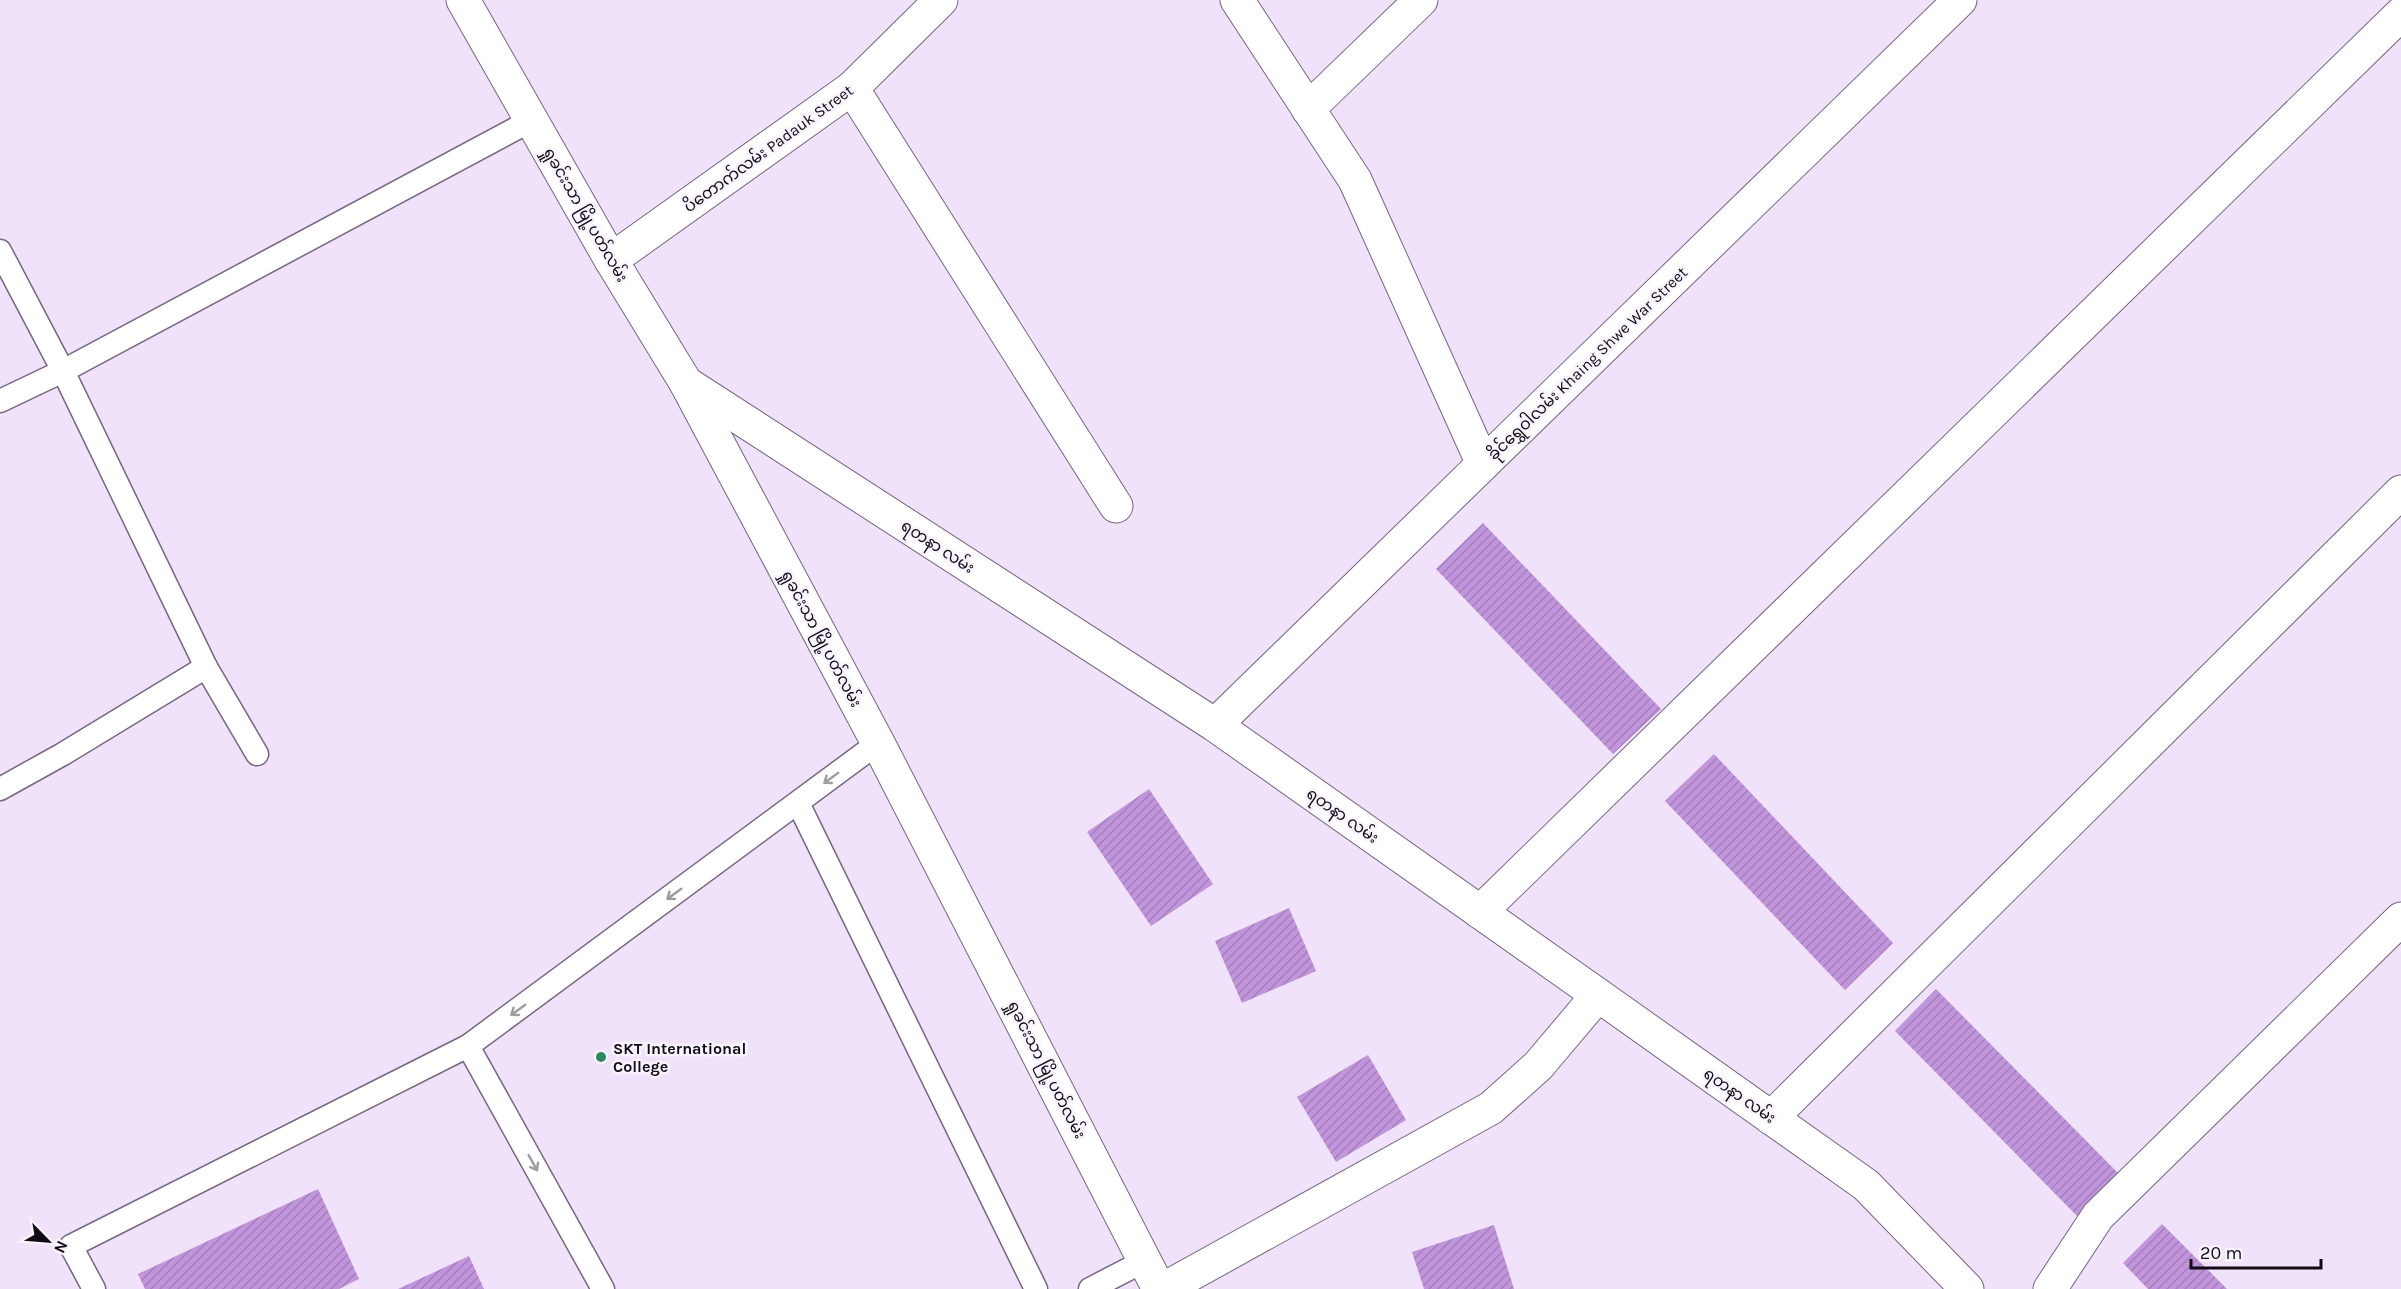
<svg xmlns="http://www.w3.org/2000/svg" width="2401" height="1289" font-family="Karla,'Noto Sans Myanmar',sans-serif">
<defs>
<pattern id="building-hatch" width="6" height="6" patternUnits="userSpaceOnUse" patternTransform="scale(1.5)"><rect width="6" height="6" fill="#c095db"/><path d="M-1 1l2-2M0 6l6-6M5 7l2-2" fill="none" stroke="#a47fbb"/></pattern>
</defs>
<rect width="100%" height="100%" fill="#f1e2fc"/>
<!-- building -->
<g fill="url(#building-hatch)">
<path d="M1483 523 1661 709 1613 754 1436 569Z"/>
<path d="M1714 754 1893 943 1845 990 1665 801Z"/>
<path d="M1149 789 1213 884 1151 926 1087 832Z"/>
<path d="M1289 908 1316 971 1242 1003 1215 941Z"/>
<path d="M1936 989 2122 1177 2080 1219 1895 1031Z"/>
<path d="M1368 1055 1406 1120 1336 1162 1297 1097Z"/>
<path d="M318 1189 359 1279 339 1289H145L138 1274Z"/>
<path d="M2162 1224 2227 1289H2148L2123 1263Z"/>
<path d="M1494 1225 1514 1289H1424L1412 1252Z"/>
<path d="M469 1256 484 1289H398Z"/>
</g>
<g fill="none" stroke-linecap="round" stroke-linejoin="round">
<!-- lane casing -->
<g stroke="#75677e" stroke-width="25">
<g id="lane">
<path d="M0 251 63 371 206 667 257 754"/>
<path d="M0 401 63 371 532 120"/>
<path d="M0 789 63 754 206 667"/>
<path d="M798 803 1036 1289"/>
<path d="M94 1289 71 1246 468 1046"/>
<path d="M603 1289 468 1046 878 743"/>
<path d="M1090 1289 1146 1260"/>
</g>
</g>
<!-- street casing -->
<g stroke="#75677e" stroke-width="35">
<g id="street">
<path d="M1237 0 1355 180 1483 464"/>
<path d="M852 88 1116 506"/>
<path d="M1308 109 1421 0"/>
<path d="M611 260 852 88 941 0"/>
<path d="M1215 725 1960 0"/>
<path d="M1480 912 2401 14"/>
<path d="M1771 1118 2401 492"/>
<path d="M1164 1289 1491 1108 1538 1066 1598 995"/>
<path d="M2050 1289 2098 1216 2401 919"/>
</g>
</g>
<!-- secondary casing -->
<g stroke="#75677e" stroke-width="35">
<path id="secondary" d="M686 383 1215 725 1598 995 1866 1185 1967 1289"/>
</g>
<!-- primary casing -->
<g stroke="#75677e" stroke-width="35">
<path id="primary" d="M463 0 611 260 686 383 878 743 1159 1289"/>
</g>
<!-- lane -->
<use href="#lane" stroke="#fff" stroke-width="22"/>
<!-- street -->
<use href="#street" stroke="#fff" stroke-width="33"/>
<!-- secondary -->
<use href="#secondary" stroke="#fff" stroke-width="33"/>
<!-- primary -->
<use href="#primary" stroke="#fff" stroke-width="33"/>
</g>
<!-- one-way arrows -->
<defs><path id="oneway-shaft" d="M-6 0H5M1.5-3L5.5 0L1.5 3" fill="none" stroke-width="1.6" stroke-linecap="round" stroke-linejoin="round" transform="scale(1.5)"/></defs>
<g stroke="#9f9da1">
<use href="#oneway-shaft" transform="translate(831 778) rotate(144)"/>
<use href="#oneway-shaft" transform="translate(674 894) rotate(144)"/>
<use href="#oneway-shaft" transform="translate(518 1010) rotate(144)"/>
<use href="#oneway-shaft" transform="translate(533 1163) rotate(61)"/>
</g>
<!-- markers -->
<circle fill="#2b885f" stroke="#f9f3fe" stroke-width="2" cx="601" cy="1057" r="6"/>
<g text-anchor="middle" stroke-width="5" stroke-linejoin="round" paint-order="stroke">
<!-- street labels -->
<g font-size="16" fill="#100b14" stroke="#f9f3fe">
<text transform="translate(768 148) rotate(-36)" y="6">ပိတောက်လမ်း Padauk Street</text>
<text transform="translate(586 214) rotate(60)" y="6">ရှုခင်းသာ မြို့ပတ်လမ်း</text>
<text transform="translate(1587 363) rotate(-44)" y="6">ခိုင်ရွှေဝါလမ်း Khaing Shwe War Street</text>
<text transform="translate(938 546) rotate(33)" y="6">ရတနာ လမ်း</text>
<text transform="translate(822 638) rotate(62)" y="6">ရှုခင်းသာ မြို့ပတ်လမ်း</text>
<text transform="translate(1343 815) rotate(35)" y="6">ရတနာ လမ်း</text>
<text transform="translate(1047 1069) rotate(63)" y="6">ရှုခင်းသာ မြို့ပတ်လမ်း</text>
<text transform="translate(1740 1095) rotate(35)" y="6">ရတနာ လမ်း</text>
</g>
<!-- poi labels -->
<g font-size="16" font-weight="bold" fill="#100b14" stroke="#f9f3fe" text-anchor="start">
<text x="613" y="1054">SKT International<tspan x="613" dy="18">College</tspan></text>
</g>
</g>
<!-- north arrow -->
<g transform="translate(48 1241) rotate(115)" stroke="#f9f3fe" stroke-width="4.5" paint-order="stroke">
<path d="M0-4.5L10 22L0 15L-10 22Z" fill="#100b14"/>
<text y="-9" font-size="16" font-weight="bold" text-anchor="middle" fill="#100b14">N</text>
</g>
<!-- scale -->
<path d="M2191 1259v9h130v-9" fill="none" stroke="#100b14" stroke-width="3"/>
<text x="2200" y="1259" font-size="18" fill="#100b14" stroke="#f9f3fe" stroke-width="4.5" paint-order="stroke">20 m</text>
</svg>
